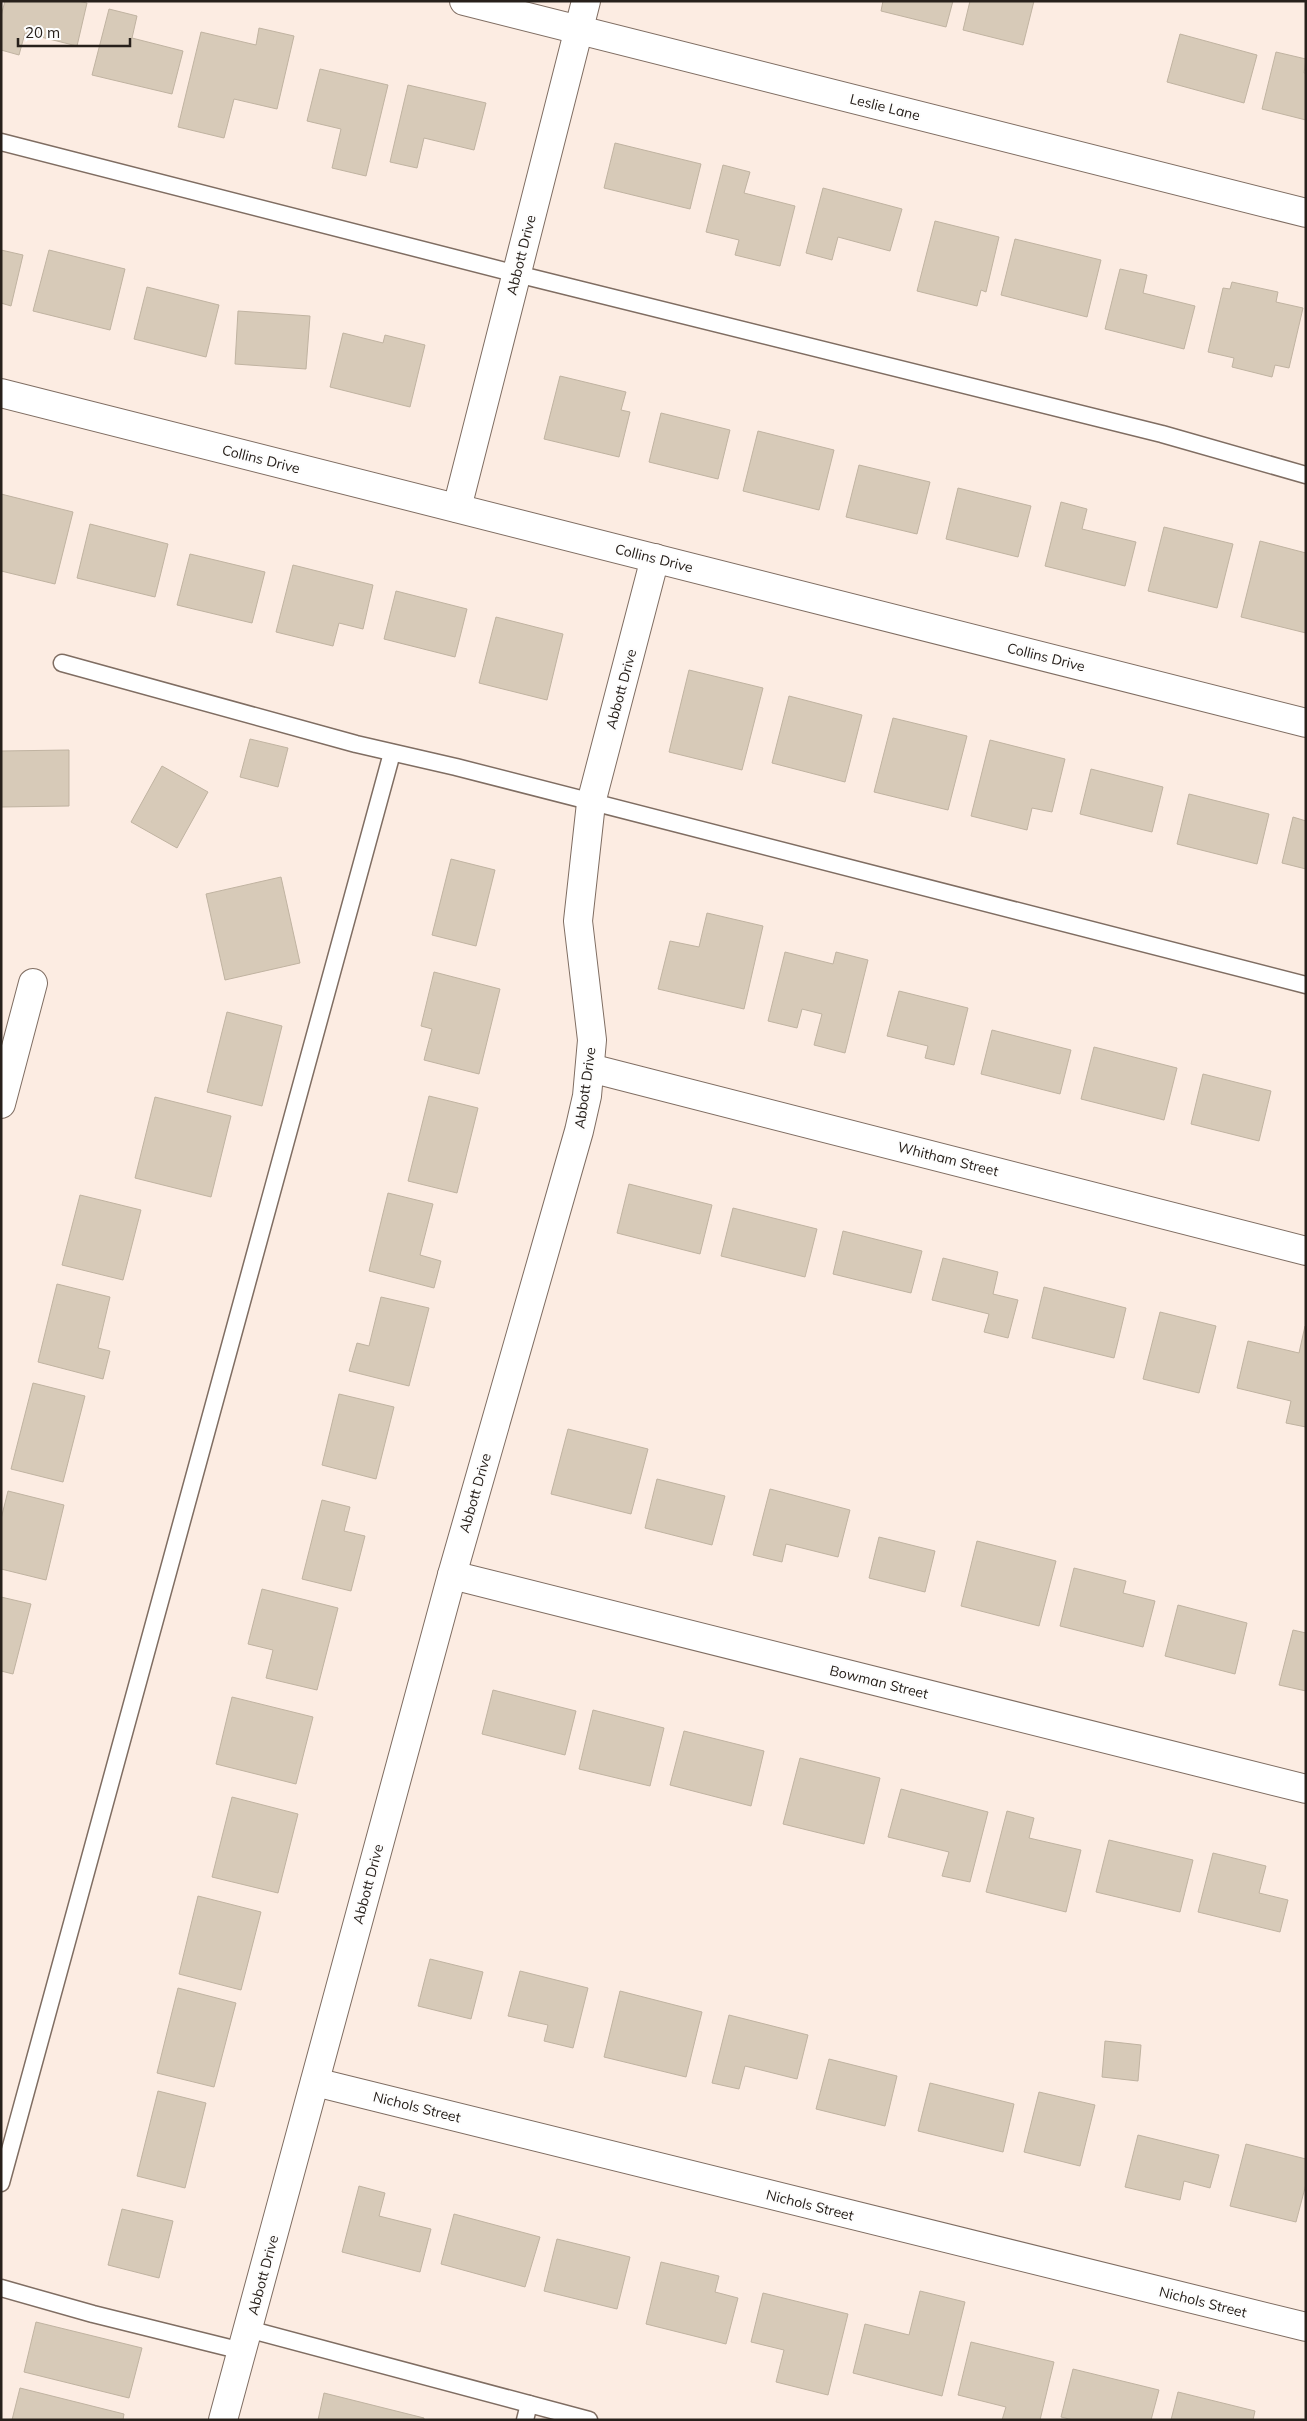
<svg xmlns="http://www.w3.org/2000/svg" width="1307" height="2421" font-family="Mulish,sans-serif">
<rect width="100%" height="100%" fill="#fcece2"/>
<!-- building -->
<g fill="#d7cab8" stroke="#c0b3a1">
<path d="M5 1H78L87 3 77 46 25 33 19 55 1 50V16Z"/>
<path d="M883 1H953L946 27 881 11Z"/>
<path d="M970 1H1034L1023 45 963 30Z"/>
<path d="M109 9 137 16 132 38 183 51 172 94 92 75Z"/>
<path d="M259 28 294 36 277 109 234 99 224 138 178 127 201 32 256 45Z"/>
<path d="M1180 34 1257 55 1244 103 1167 82Z"/>
<path d="M1276 52 1306 59 1304 73H1306V120L1262 109Z"/>
<path d="M320 69 388 85 366 176 332 168 341 129 307 121Z"/>
<path d="M408 85 486 103 474 150 424 138 417 168 390 162Z"/>
<path d="M615 143 701 164 690 209 604 188Z"/>
<path d="M723 165 750 172 744 193 795 206 780 266 735 255 739 240 706 232Z"/>
<path d="M823 188 902 209 890 251 838 237 832 260 806 253Z"/>
<path d="M935 221 999 237 986 292 981 290 977 306 917 291Z"/>
<path d="M1015 239 1101 260 1087 317 1001 295Z"/>
<path d="M1 250 23 255 11 306 1 303Z"/>
<path d="M49 250 125 269 110 330 33 311Z"/>
<path d="M1120 269 1147 275 1143 293 1195 306 1184 349 1105 329Z"/>
<path d="M1232 282 1278 292 1276 302 1303 308 1289 368 1275 365 1272 377 1232 367 1234 358 1208 352 1223 288 1230 289Z"/>
<path d="M147 287 219 305 206 357 134 339Z"/>
<path d="M238 311 310 316 306 369 235 364Z"/>
<path d="M343 333 383 343 385 335 425 345 410 407 330 387Z"/>
<path d="M560 376 626 392 621 410 630 412 619 457 544 439Z"/>
<path d="M661 413 730 430 718 479 649 462Z"/>
<path d="M758 431 834 450 819 510 743 491Z"/>
<path d="M859 465 930 482 917 534 846 517Z"/>
<path d="M958 488 1031 506 1018 557 946 539Z"/>
<path d="M1 494 73 512 55 584 1 571Z"/>
<path d="M1061 502 1087 509 1082 529 1136 542 1125 586 1045 566Z"/>
<path d="M90 524 168 544 155 597 77 578Z"/>
<path d="M1164 527 1233 544 1217 608 1148 591Z"/>
<path d="M1260 541 1306 553V633L1241 617Z"/>
<path d="M190 554 265 572 252 623 177 605Z"/>
<path d="M293 565 373 585 363 629 339 623 333 646 276 632Z"/>
<path d="M396 591 467 609 455 657 384 639Z"/>
<path d="M496 617 563 634 547 700 479 683Z"/>
<path d="M689 670 763 688 742 770 669 752Z"/>
<path d="M789 696 862 715 845 782 772 763Z"/>
<path d="M893 718 967 736 948 810 874 792Z"/>
<path d="M250 739 288 748 278 787 240 777Z"/>
<path d="M990 740 1065 759 1052 812 1032 808 1027 830 971 816Z"/>
<path d="M69 750V806L1 807V751Z"/>
<path d="M162 766 208 792 177 848 131 822Z"/>
<path d="M1091 769 1163 787 1152 832 1080 814Z"/>
<path d="M1189 794 1269 814 1257 864 1177 844Z"/>
<path d="M1293 817 1306 821V869L1282 863Z"/>
<path d="M451 859 495 870 476 946 432 935Z"/>
<path d="M281 877 300 963 225 980 206 894Z"/>
<path d="M707 913 763 926 744 1009 658 989 670 941 699 947Z"/>
<path d="M785 952 833 964 836 952 868 960 845 1053 814 1045 822 1014 802 1009 797 1028 768 1021Z"/>
<path d="M434 972 500 989 479 1074 424 1060 432 1029 421 1026Z"/>
<path d="M899 991 968 1008 954 1065 925 1058 928 1046 887 1036Z"/>
<path d="M227 1012 282 1026 262 1106 207 1092Z"/>
<path d="M992 1030 1071 1050 1060 1094 981 1074Z"/>
<path d="M1094 1047 1177 1068 1164 1120 1081 1099Z"/>
<path d="M1203 1074 1271 1091 1259 1141 1191 1124Z"/>
<path d="M429 1096 478 1108 457 1193 408 1181Z"/>
<path d="M155 1097 231 1116 211 1197 135 1178Z"/>
<path d="M629 1184 712 1205 700 1254 617 1233Z"/>
<path d="M388 1193 433 1204 420 1255 441 1261 434 1288 369 1271Z"/>
<path d="M80 1195 141 1210 123 1280 62 1265Z"/>
<path d="M733 1208 817 1229 805 1277 721 1256Z"/>
<path d="M843 1231 922 1251 911 1293 833 1274Z"/>
<path d="M943 1258 998 1272 993 1294 1018 1300 1008 1338 984 1332 989 1314 932 1300Z"/>
<path d="M57 1284 110 1297 98 1348 110 1351 103 1379 38 1362Z"/>
<path d="M1044 1287 1126 1308 1114 1358 1032 1338Z"/>
<path d="M381 1297 429 1308 409 1386 349 1371 357 1343 369 1346Z"/>
<path d="M1160 1312 1216 1326 1199 1393 1143 1379Z"/>
<path d="M1305 1326H1306V1427L1286 1423 1291 1401 1237 1388 1248 1341 1299 1353Z"/>
<path d="M33 1383 85 1396 63 1482 11 1469Z"/>
<path d="M339 1394 394 1407 376 1479 322 1465Z"/>
<path d="M568 1429 648 1449 631 1514 551 1494Z"/>
<path d="M657 1479 725 1496 712 1545 645 1528Z"/>
<path d="M770 1489 850 1510 838 1557 786 1544 782 1562 753 1555Z"/>
<path d="M8 1491 64 1505 46 1580 1 1569V1519Z"/>
<path d="M322 1500 350 1507 344 1531 365 1536 351 1591 302 1579Z"/>
<path d="M879 1537 935 1551 925 1592 869 1578Z"/>
<path d="M977 1541 1056 1561 1039 1626 961 1606Z"/>
<path d="M1074 1568 1126 1581 1123 1593 1155 1601 1143 1647 1060 1626Z"/>
<path d="M262 1589 338 1608 317 1690 266 1678 273 1650 248 1644Z"/>
<path d="M1 1597 31 1604 13 1674 1 1671Z"/>
<path d="M1178 1605 1247 1623 1235 1674 1165 1656Z"/>
<path d="M1293 1630 1306 1633V1691L1279 1685Z"/>
<path d="M493 1690 576 1711 565 1755 482 1734Z"/>
<path d="M232 1697 313 1717 296 1784 216 1764Z"/>
<path d="M593 1710 664 1728 650 1786 579 1769Z"/>
<path d="M684 1731 764 1751 751 1806 670 1785Z"/>
<path d="M800 1758 880 1778 864 1844 783 1824Z"/>
<path d="M901 1789 988 1812 970 1882 942 1876 949 1852 888 1837Z"/>
<path d="M232 1797 298 1814 278 1893 212 1877Z"/>
<path d="M1007 1811 1034 1818 1029 1838 1081 1850 1066 1912 986 1892Z"/>
<path d="M1109 1840 1193 1860 1180 1912 1096 1892Z"/>
<path d="M1213 1853 1266 1866 1259 1893 1288 1900 1280 1932 1198 1912Z"/>
<path d="M198 1896 261 1912 241 1990 179 1974Z"/>
<path d="M430 1959 483 1972 471 2019 418 2006Z"/>
<path d="M520 1971 588 1988 573 2048 544 2041 548 2025 508 2016Z"/>
<path d="M178 1988 236 2003 214 2087 157 2073Z"/>
<path d="M620 1991 702 2012 686 2077 604 2057Z"/>
<path d="M729 2015 808 2035 797 2079 745 2066 739 2089 712 2083Z"/>
<path d="M1105 2041 1141 2045 1138 2081 1102 2077Z"/>
<path d="M829 2059 897 2076 885 2126 816 2109Z"/>
<path d="M930 2083 1014 2104 1003 2152 918 2131Z"/>
<path d="M158 2091 206 2103 185 2188 137 2176Z"/>
<path d="M1039 2092 1095 2105 1080 2166 1024 2152Z"/>
<path d="M1138 2135 1219 2155 1210 2188 1184 2181 1180 2200 1125 2187Z"/>
<path d="M1246 2144 1306 2159V2184L1296 2222 1230 2206Z"/>
<path d="M359 2186 385 2193 379 2216 431 2229 420 2272 342 2252Z"/>
<path d="M122 2209 173 2221 159 2278 108 2265Z"/>
<path d="M454 2214 540 2237 525 2287 441 2264Z"/>
<path d="M557 2239 630 2257 617 2309 544 2291Z"/>
<path d="M661 2262 719 2276 715 2292 738 2298 726 2344 646 2324Z"/>
<path d="M920 2291 965 2302 942 2396 853 2373 865 2324 909 2335Z"/>
<path d="M763 2293 848 2314 828 2395 776 2382 784 2350 751 2342Z"/>
<path d="M36 2322 142 2348 129 2398 24 2372Z"/>
<path d="M971 2342 1054 2362 1040 2420H1002L1006 2407 958 2395Z"/>
<path d="M1073 2369 1159 2390 1151 2420H1073L1061 2417Z"/>
<path d="M20 2388 124 2414 123 2420H12Z"/>
<path d="M1178 2392 1255 2411 1253 2420H1171Z"/>
<path d="M324 2393 424 2418V2420H318Z"/>
</g>
<g fill="none" stroke-linecap="round" stroke-linejoin="round">
<!-- lane casing -->
<g stroke="#7f6d62" stroke-width="19">
<g id="lane">
<path d="M1 142 517 274 1162 434 1306 475"/>
<path d="M62 663 356 744 456 767 1306 985"/>
<path d="M1 2183 392 753"/>
<path d="M1 2288 93 2314 242 2351"/>
<path d="M248 2329 589 2420"/>
<path d="M525 2420 529 2404"/>
</g>
</g>
<!-- street casing -->
<g stroke="#7f6d62" stroke-width="30">
<g id="street">
<path d="M464 1 1306 213"/>
<path d="M1 393 1306 723"/>
<path d="M457 508 586 1"/>
<path d="M590 1068 1306 1251"/>
<path d="M1 1104 33 983"/>
<path d="M452 1575 1306 1789"/>
<path d="M315 2082 1306 2327"/>
<path d="M223 2420 452 1575 579 1131 587 1096 592 1040 578 921 591 803 655 558"/>
</g>
</g>
<!-- lane -->
<use href="#lane" stroke="#fff" stroke-width="16"/>
<!-- street -->
<use href="#street" stroke="#fff" stroke-width="28"/>
</g>
<g text-anchor="middle" stroke-width="4" stroke-linejoin="round" paint-order="stroke">
<!-- street labels -->
<g font-size="14" fill="#27201b" stroke="#fdfdfd">
<text transform="translate(885 107) rotate(14)" y="5">Leslie Lane</text>
<text transform="translate(521 255) rotate(-76)" y="5">Abbott Drive</text>
<text transform="translate(261 459) rotate(14)" y="5">Collins Drive</text>
<text transform="translate(654 558) rotate(14)" y="5">Collins Drive</text>
<text transform="translate(1046 657) rotate(14)" y="5">Collins Drive</text>
<text transform="translate(621 689) rotate(-75)" y="5">Abbott Drive</text>
<text transform="translate(585 1088) rotate(-82)" y="5">Abbott Drive</text>
<text transform="translate(948 1159) rotate(14)" y="5">Whitham Street</text>
<text transform="translate(475 1493) rotate(-74)" y="5">Abbott Drive</text>
<text transform="translate(879 1682) rotate(14)" y="5">Bowman Street</text>
<text transform="translate(368 1884) rotate(-75)" y="5">Abbott Drive</text>
<text transform="translate(417 2107) rotate(14)" y="5">Nichols Street</text>
<text transform="translate(810 2205) rotate(14)" y="5">Nichols Street</text>
<text transform="translate(263 2275) rotate(-75)" y="5">Abbott Drive</text>
<text transform="translate(1203 2302) rotate(14)" y="5">Nichols Street</text>
</g>
</g>
<!-- border -->
<rect width="1307" height="2421" fill="none" stroke="#27201b" stroke-width="5"/>
<!-- scale -->
<path d="M18 38v8h112v-8" fill="none" stroke="#27201b" stroke-width="2.5"/>
<text x="25" y="38" font-size="15" fill="#27201b" stroke="#fdfdfd" stroke-width="4" paint-order="stroke">20 m</text>
</svg>
